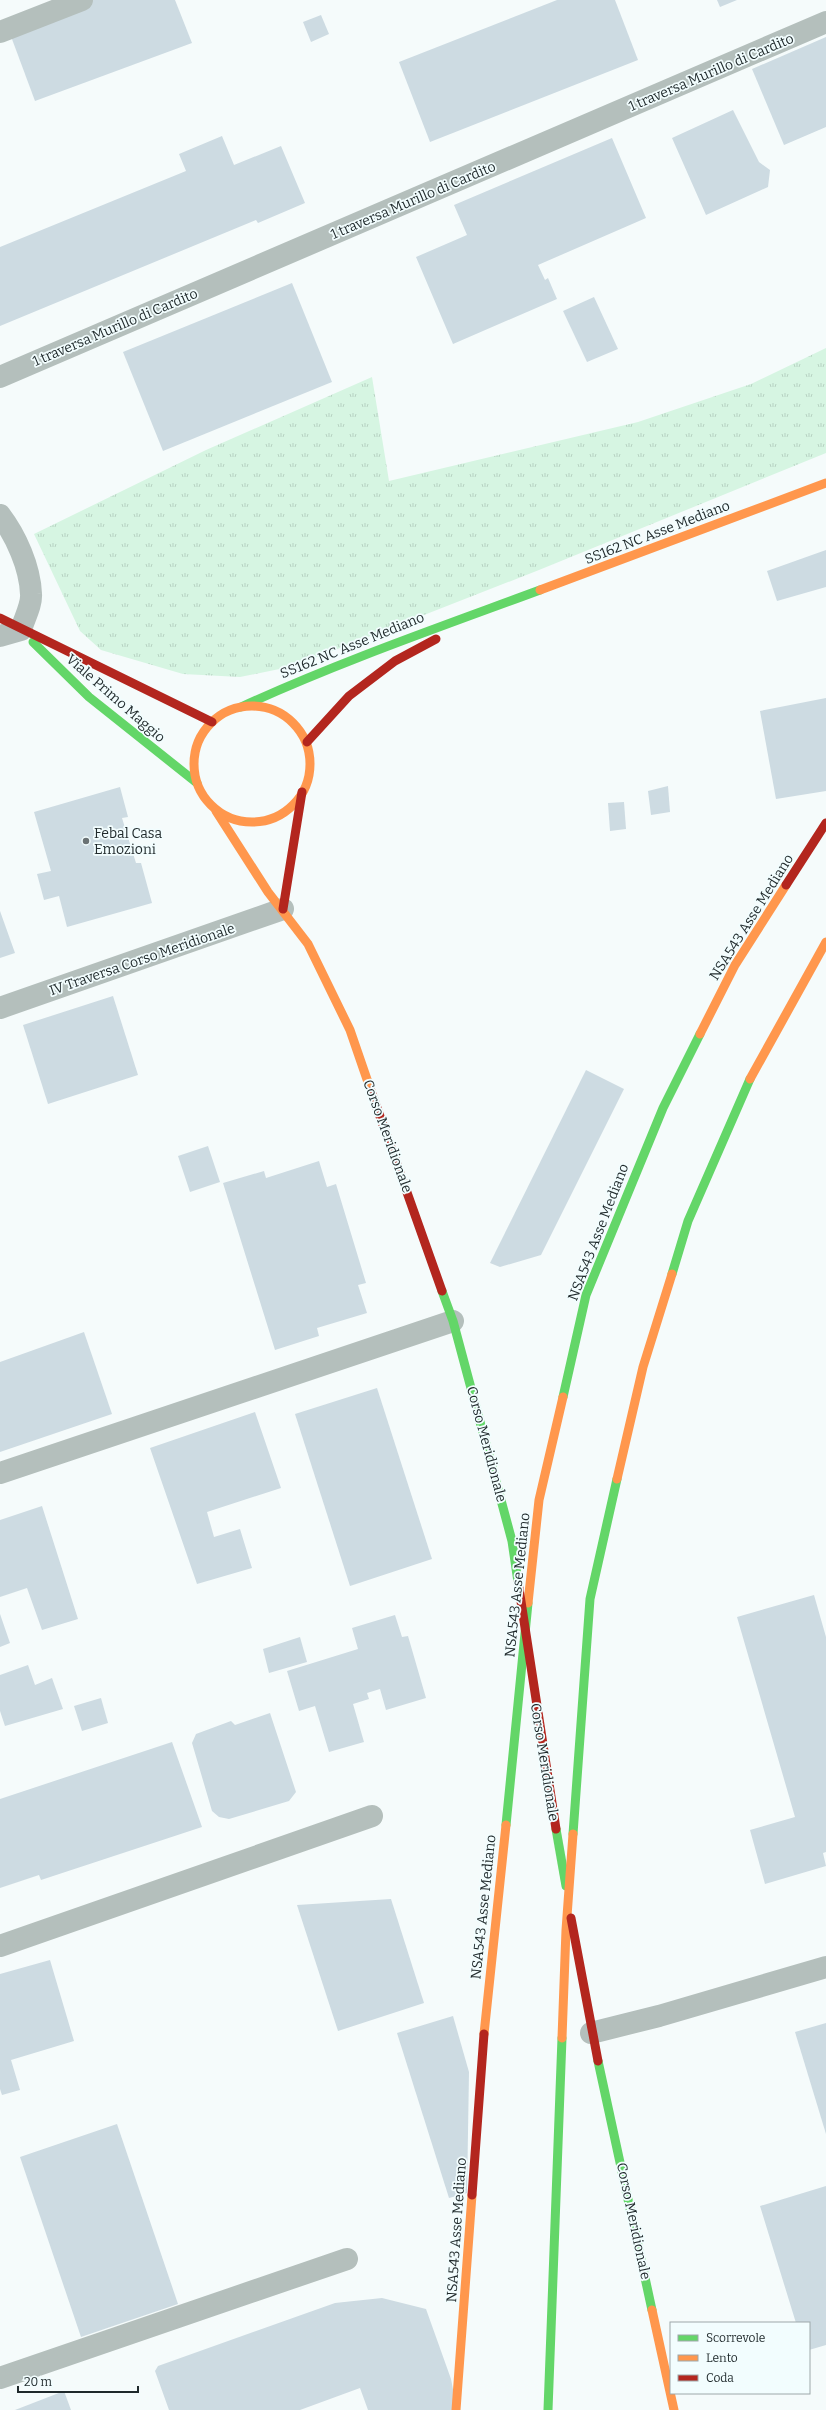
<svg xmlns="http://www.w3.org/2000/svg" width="826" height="2410" font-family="Bitter,serif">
<defs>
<pattern id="grass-tufts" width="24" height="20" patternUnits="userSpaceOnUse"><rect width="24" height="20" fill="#d6f5e2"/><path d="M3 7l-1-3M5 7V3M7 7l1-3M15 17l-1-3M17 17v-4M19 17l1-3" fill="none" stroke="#b7d2c2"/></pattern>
</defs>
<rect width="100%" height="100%" fill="#f5fbfb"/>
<!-- grass -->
<path fill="url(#grass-tufts)" d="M826 348V453L539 570 294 666 240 677 183 674 101 650 80 631 34 534 206 450 372 377 389 481 638 422 751 384Z"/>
<!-- building -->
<g fill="#cddbe2">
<path d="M92 0H175L192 43 35 101 9 31Z"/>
<path d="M557 0H615L638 60 430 142 399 62Z"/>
<path d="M717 0H737L720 7Z"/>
<path d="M321 15 329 34 311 42 303 22Z"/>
<path d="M826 37V127L784 145 752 69Z"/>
<path d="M733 110 759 162 770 170 768 187 706 215 672 138Z"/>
<path d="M222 136 234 165 281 146 305 203 258 223 256 220 0 326V247L186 171 179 154Z"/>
<path d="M612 138 646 218 538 265 545 280 548 278 557 299 453 344 416 257 467 235 454 205Z"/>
<path d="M292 283 332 382 163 451 123 352Z"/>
<path d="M594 297 618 349 587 362 563 311Z"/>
<path d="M826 550V587L777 601 767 571Z"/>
<path d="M826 698V791L776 799 760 711Z"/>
<path d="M668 786 670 812 651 815 648 791Z"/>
<path d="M120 787 128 817 122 818 136 863H141L152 903 67 927 59 896 44 900 37 874 51 871 34 812Z"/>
<path d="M624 802 626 829 610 831 608 803Z"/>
<path d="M0 911 15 953 0 958Z"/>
<path d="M113 996 138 1075 48 1104 23 1025Z"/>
<path d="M586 1070 624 1089 541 1255 500 1267 490 1263Z"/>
<path d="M208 1146 220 1182 190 1192 178 1156Z"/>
<path d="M319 1161 327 1187 336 1184 366 1283 358 1285 367 1313 317 1328 319 1336 275 1350 223 1183 264 1171 266 1178Z"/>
<path d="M84 1332 112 1414 0 1452V1362Z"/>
<path d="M377 1388 432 1559 350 1586 295 1414Z"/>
<path d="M255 1412 281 1488 207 1512 214 1537 240 1529 252 1568 197 1584 150 1448Z"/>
<path d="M42 1506 78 1619 42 1630 27 1588 0 1597V1520Z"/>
<path d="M814 1595 826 1637V1852L823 1853 826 1866 765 1884 750 1830 795 1817 737 1617Z"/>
<path d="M0 1614 10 1643 0 1647Z"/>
<path d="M395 1615 402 1637 408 1636 426 1698 386 1710 380 1689 367 1693 369 1699 353 1704 364 1742 329 1752 315 1706 299 1711 287 1671 358 1649 352 1628Z"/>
<path d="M300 1637 307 1662 269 1673 263 1649Z"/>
<path d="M28 1665 35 1685 52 1678 63 1709 5 1726 0 1711V1675Z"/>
<path d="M101 1698 108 1723 82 1731 74 1706Z"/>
<path d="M270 1713 296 1792 289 1801 229 1819 219 1817 212 1811 192 1743 196 1734 231 1721 235 1725Z"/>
<path d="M172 1742 202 1827 41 1880 39 1875 0 1888V1799Z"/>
<path d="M391 1899 424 2003 338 2031 297 1905Z"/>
<path d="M50 1960 74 2041 11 2060 20 2090 2 2095 0 2089V1974Z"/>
<path d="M453 2016 469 2072 467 2193 449 2198 397 2033Z"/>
<path d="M826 2023V2134L795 2032Z"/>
<path d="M117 2124 178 2304 81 2337 20 2157Z"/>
<path d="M826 2186V2345L809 2350V2323H796L760 2206Z"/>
<path d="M382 2298 426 2309 451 2379 457 2410H368L360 2388 300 2410H169L155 2371 158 2366 335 2303Z"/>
<path d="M64 2391 71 2410H15Z"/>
</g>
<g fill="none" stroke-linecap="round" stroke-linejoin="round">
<!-- street -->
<g stroke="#b4bfbc" stroke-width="22">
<path d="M0 32 82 0"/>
<path d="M0 377 826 22"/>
<path d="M0 515C16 536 30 567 31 594 32 605 24 619 21 630L0 636"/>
<path d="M0 1008 283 909"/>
<path d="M0 1473 453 1321"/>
<path d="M0 1946 372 1816"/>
<path d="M591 2033 659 2016 826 1967"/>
<path d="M0 2378 347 2259"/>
</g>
<!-- fast -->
<g stroke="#63d668" stroke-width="9">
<path d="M33 642 89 697 197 783"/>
<path d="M241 707C339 662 440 627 540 590"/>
<path d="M672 1274 688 1221 750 1079"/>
<path d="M442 1291 453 1321 512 1541 518 1582"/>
<path d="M563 1397 586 1295 663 1108 700 1034"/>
<path d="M506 1825 528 1603"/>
<path d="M556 1829 566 1886"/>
<path d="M573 1834 590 1599 617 1479"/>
<path d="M598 2061 652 2310"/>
<path d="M548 2410 562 2038"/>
</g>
<!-- slow -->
<g stroke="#ff974d" stroke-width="9">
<path d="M540 590 826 483"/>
<circle cx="252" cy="764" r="58"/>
<path d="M216 811 268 892 308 944 350 1030 371 1091"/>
<path d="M700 1034 735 965 786 885"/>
<path d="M750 1079 826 942"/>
<path d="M617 1479 643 1367 672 1274"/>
<path d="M528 1603 539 1500 563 1397"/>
<path d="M484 2034 506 1825"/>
<path d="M562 2038 566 1930 573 1834"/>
<path d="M652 2310 674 2410"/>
<path d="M456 2410 472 2195"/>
</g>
<!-- jam -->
<g stroke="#b3261e" stroke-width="9">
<path d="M0 618 212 722"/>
<path d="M307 742 349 696 395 661 436 639"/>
<path d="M786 885 826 823"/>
<path d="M283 909 302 792"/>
<path d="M371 1091 442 1291"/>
<path d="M518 1582 556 1829"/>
<path d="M571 1918 598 2061"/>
<path d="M472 2195 484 2034"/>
</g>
</g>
<!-- markers -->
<circle fill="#6a7274" stroke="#f2fdfe" stroke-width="1.5" cx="86" cy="841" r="4"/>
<g text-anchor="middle" stroke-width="3.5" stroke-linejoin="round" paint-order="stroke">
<!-- street labels -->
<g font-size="14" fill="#1f292b" stroke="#f2fdfe">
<text transform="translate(711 72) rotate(-23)" y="5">1 traversa Murillo di Cardito</text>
<text transform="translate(413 200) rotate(-23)" y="5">1 traversa Murillo di Cardito</text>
<text transform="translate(115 327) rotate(-23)" y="5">1 traversa Murillo di Cardito</text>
<text transform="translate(657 532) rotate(-21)" y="5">SS162 NC Asse Mediano</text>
<text transform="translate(352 645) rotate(-22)" y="5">SS162 NC Asse Mediano</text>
<text transform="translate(116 698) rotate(41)" y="5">Viale Primo Maggio</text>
<text transform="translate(751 917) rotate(-58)" y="5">NSA543 Asse Mediano</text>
<text transform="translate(142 959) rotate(-19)" y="5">IV Traversa Corso Meridionale</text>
<text transform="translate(388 1136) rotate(70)" y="5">Corso Meridionale</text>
<text transform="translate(598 1232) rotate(-69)" y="5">NSA543 Asse Mediano</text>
<text transform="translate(487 1444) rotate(75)" y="5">Corso Meridionale</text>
<text transform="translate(517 1585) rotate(-84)" y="5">NSA543 Asse Mediano</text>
<text transform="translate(545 1762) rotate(81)" y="5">Corso Meridionale</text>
<text transform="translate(483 1907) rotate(-84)" y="5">NSA543 Asse Mediano</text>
<text transform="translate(634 2221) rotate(78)" y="5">Corso Meridionale</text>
<text transform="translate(456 2230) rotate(-86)" y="5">NSA543 Asse Mediano</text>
</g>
<!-- poi labels -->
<g font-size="14" fill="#1f292b" stroke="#f2fdfe" text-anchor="start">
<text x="94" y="838">Febal Casa<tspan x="94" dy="16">Emozioni</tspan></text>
</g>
</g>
<!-- legend -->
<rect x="670" y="2322" width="140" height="72" fill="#f2fdfe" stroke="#9ea8aa"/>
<rect x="678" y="2335" width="20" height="6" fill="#63d668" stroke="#9ea8aa"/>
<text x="706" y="2342" font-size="12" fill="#1f292b">Scorrevole</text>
<rect x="678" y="2355" width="20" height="6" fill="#ff974d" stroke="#9ea8aa"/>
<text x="706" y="2362" font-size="12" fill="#1f292b">Lento</text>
<rect x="678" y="2375" width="20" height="6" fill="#b3261e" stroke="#9ea8aa"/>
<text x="706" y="2382" font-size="12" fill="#1f292b">Coda</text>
<!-- scale -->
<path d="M18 2386v6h120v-6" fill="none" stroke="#1f292b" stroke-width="2"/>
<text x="24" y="2386" font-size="12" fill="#1f292b" stroke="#f2fdfe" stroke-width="3" paint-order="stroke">20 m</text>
</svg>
